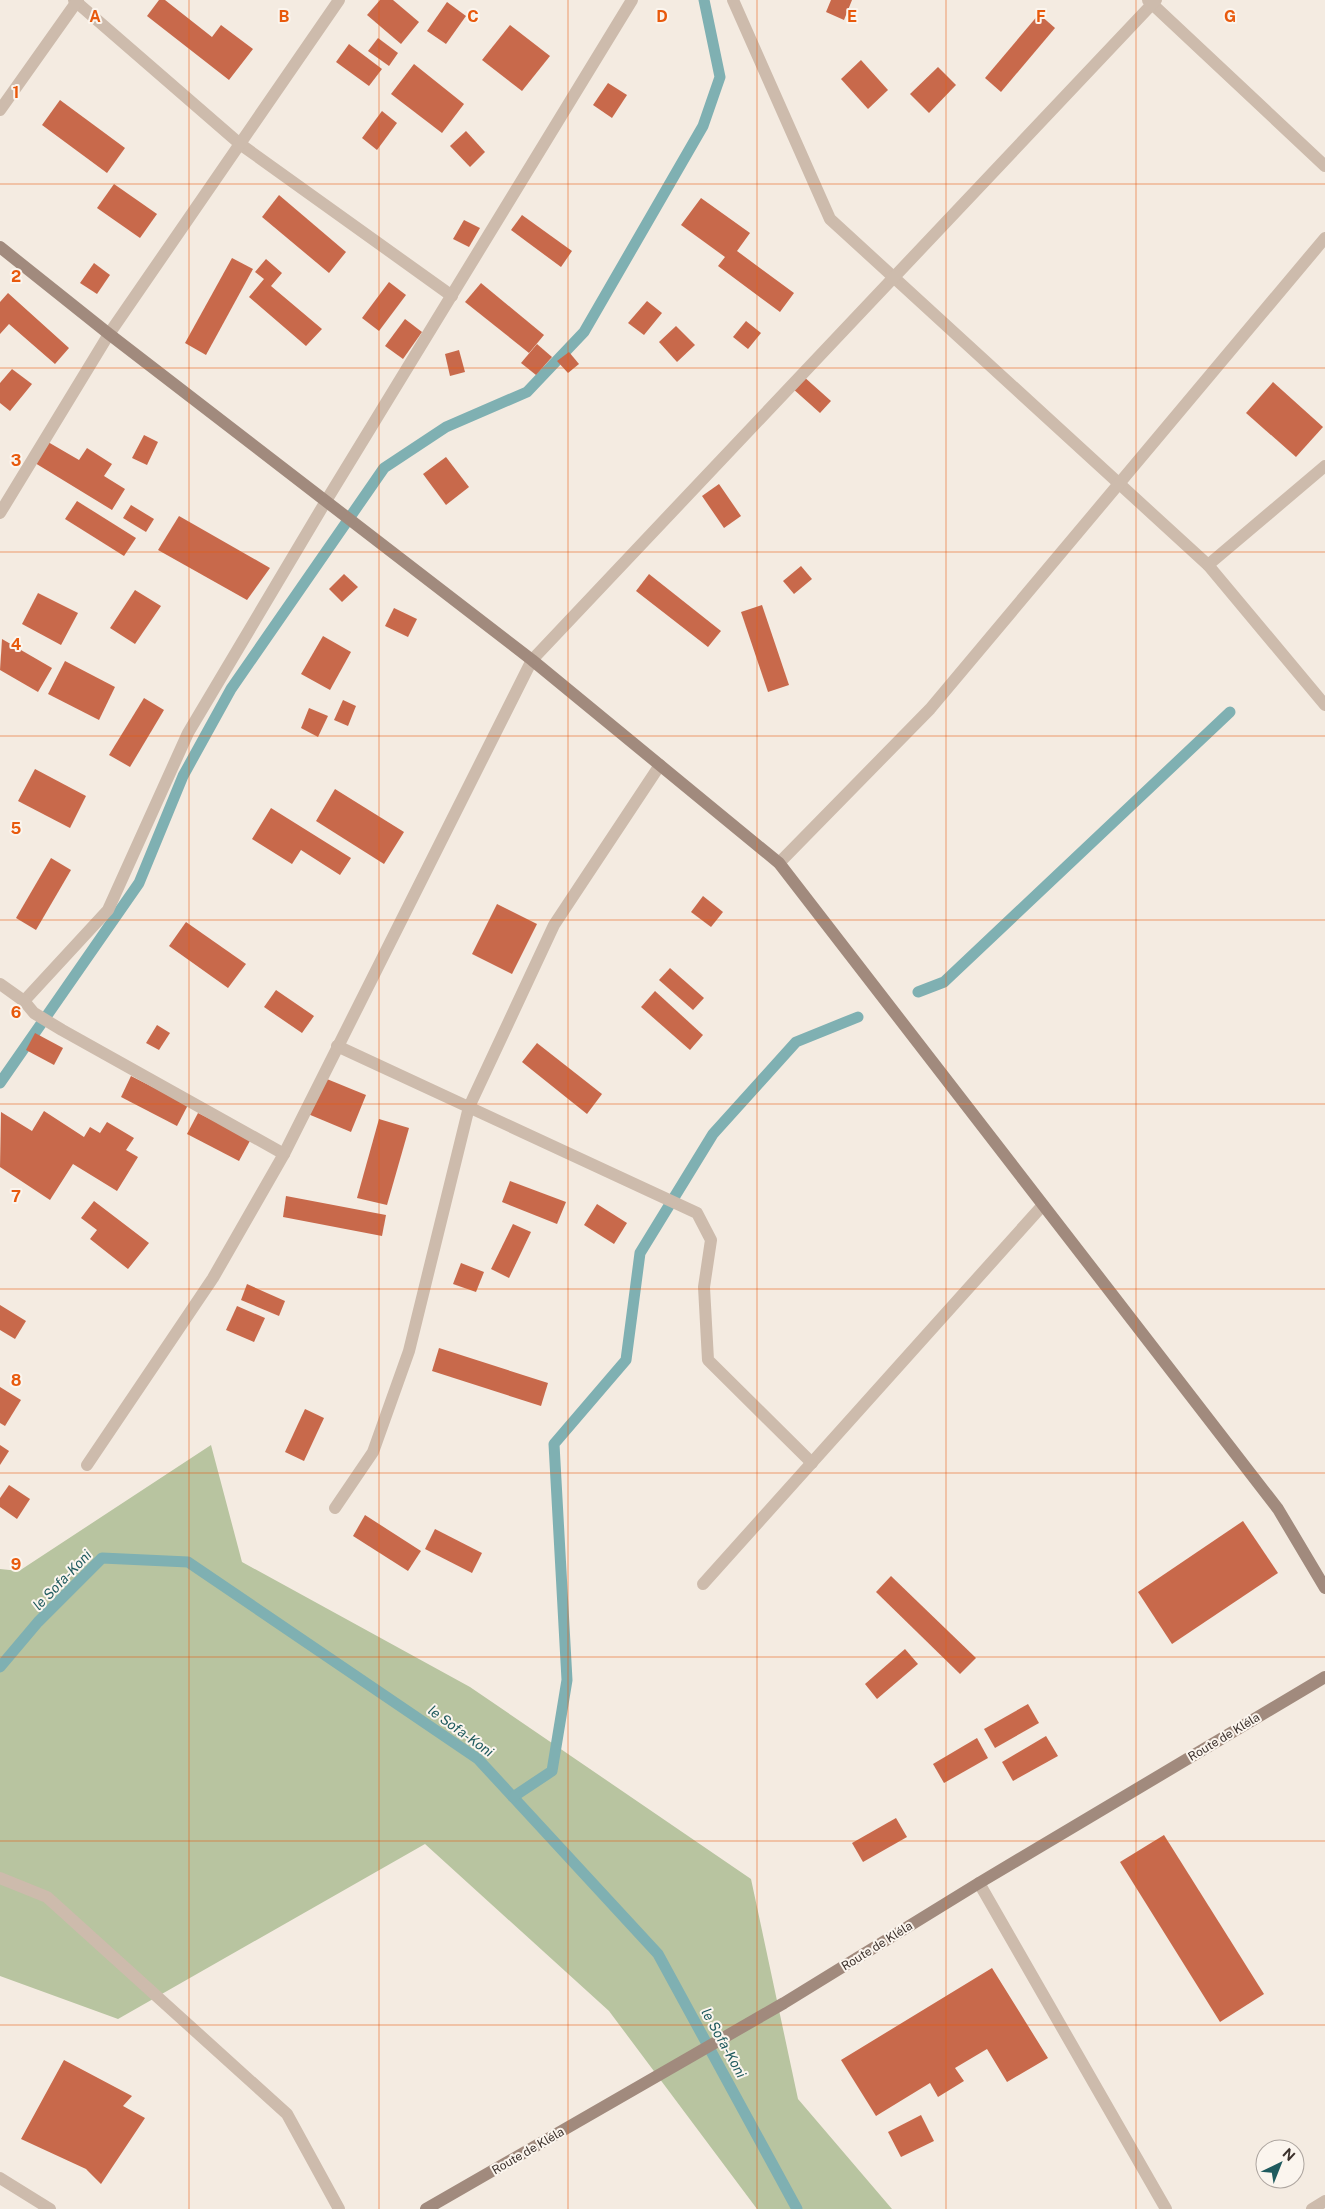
<svg xmlns="http://www.w3.org/2000/svg" width="1325" height="2209" font-family="'Public Sans',sans-serif">
<rect width="100%" height="100%" fill="#f4ebe1"/>
<!-- green -->
<path fill="#b8c4a0" d="M211 1445 242 1562 470 1687 751 1879 798 2099 892 2209H757L609 2011 425 1844 118 2019 0 1976V1569L19 1571Z"/>
<g fill="none" stroke-linecap="round" stroke-linejoin="round">
<!-- stream -->
<g stroke="#7fb0b2" stroke-width="11">
<path d="M918 992 944 982 1230 712"/>
<path d="M0 1083 139 883 183 776 231 689 384 468 446 427 527 392 584 332 703 126 720 77 704 0"/>
<path d="M0 1667 38 1622 102 1558 188 1562 478 1759 658 1954 797 2209"/>
<path d="M513 1797 552 1771 567 1680 554 1444 626 1360 640 1253 713 1134 796 1042 858 1017"/>
</g>
</g>
<!-- building -->
<g fill="#c8694b">
<path d="M159 0H165L212 37 221 25 253 49 229 80 147 16Z"/>
<path d="M380 0H393L419 22 401 44 367 15Z"/>
<path d="M831 0H852L844 20 826 12Z"/>
<path d="M447 2 466 16 446 44 427 31Z"/>
<path d="M1039 14 1055 28 1001 92 985 78Z"/>
<path d="M510 25 550 56 522 91 482 60Z"/>
<path d="M378 38 398 53 389 66 368 51Z"/>
<path d="M349 44 382 69 369 86 336 62Z"/>
<path d="M861 60 888 90 868 109 841 79Z"/>
<path d="M414 64 464 104 442 133 391 94Z"/>
<path d="M938 67 956 85 929 113 910 94Z"/>
<path d="M608 83 627 95 612 118 593 105Z"/>
<path d="M60 100 125 148 107 173 42 125Z"/>
<path d="M382 111 397 123 377 150 362 138Z"/>
<path d="M466 131 485 152 470 167 450 146Z"/>
<path d="M114 184 157 214 140 238 97 208Z"/>
<path d="M279 195 346 252 329 273 262 217Z"/>
<path d="M701 198 750 233 737 251 794 293 780 312 718 266 725 257 681 225Z"/>
<path d="M522 215 572 251 561 267 511 230Z"/>
<path d="M464 220 480 228 469 247 453 239Z"/>
<path d="M232 258 253 269 206 355 185 343Z"/>
<path d="M266 259 282 273 271 286 322 329 306 346 249 297 264 279 255 272Z"/>
<path d="M94 263 110 275 97 294 80 283Z"/>
<path d="M389 282 406 295 379 331 362 318Z"/>
<path d="M481 283 544 335 529 353 465 302Z"/>
<path d="M8 293 69 348 55 364 9 324 0 334V302Z"/>
<path d="M647 301 662 313 644 335 628 323Z"/>
<path d="M405 319 422 332 403 359 385 346Z"/>
<path d="M746 321 761 333 748 349 733 337Z"/>
<path d="M676 326 695 345 677 362 659 342Z"/>
<path d="M537 344 552 357 536 375 521 363Z"/>
<path d="M459 350 465 372 450 376 445 354Z"/>
<path d="M569 352 579 364 568 373 557 361Z"/>
<path d="M12 369 32 384 10 411 0 403V383Z"/>
<path d="M803 376 831 401 820 413 792 388Z"/>
<path d="M1273 382 1323 427 1296 457 1246 413Z"/>
<path d="M144 435 158 442 147 465 132 458Z"/>
<path d="M48 442 79 460 87 448 112 464 104 476 125 489 112 510 35 463Z"/>
<path d="M446 457 469 487 446 505 423 474Z"/>
<path d="M719 484 741 516 724 528 702 496Z"/>
<path d="M77 501 136 538 124 556 65 519Z"/>
<path d="M131 505 154 519 146 532 123 518Z"/>
<path d="M179 516 270 568 247 600 158 550Z"/>
<path d="M801 566 812 579 794 594 783 581Z"/>
<path d="M344 574 358 587 342 602 329 589Z"/>
<path d="M649 574 721 631 708 647 636 591Z"/>
<path d="M135 590 161 606 135 644 110 628Z"/>
<path d="M38 593 78 613 61 645 22 624Z"/>
<path d="M762 605 789 685 768 692 741 612Z"/>
<path d="M394 608 417 619 408 637 385 626Z"/>
<path d="M323 636 351 652 330 690 301 674Z"/>
<path d="M2 639 52 668 38 692 0 670Z"/>
<path d="M65 661 115 687 99 720 48 694Z"/>
<path d="M144 698 164 710 130 767 109 755Z"/>
<path d="M343 700 356 706 348 726 334 720Z"/>
<path d="M309 708 328 716 318 737 301 728Z"/>
<path d="M35 769 86 796 70 828 18 801Z"/>
<path d="M335 789 404 832 384 864 316 821Z"/>
<path d="M271 808 351 858 340 875 301 850 292 864 252 839Z"/>
<path d="M51 858 71 870 36 930 16 918Z"/>
<path d="M703 896 723 912 711 927 691 912Z"/>
<path d="M497 904 537 924 512 974 472 954Z"/>
<path d="M186 922 246 964 228 988 169 946Z"/>
<path d="M670 968 704 998 693 1010 659 980Z"/>
<path d="M276 990 314 1016 302 1033 264 1007Z"/>
<path d="M655 991 703 1035 690 1050 641 1007Z"/>
<path d="M157 1025 170 1033 159 1050 146 1043Z"/>
<path d="M35 1033 63 1048 54 1065 26 1050Z"/>
<path d="M537 1043 602 1094 587 1114 522 1062Z"/>
<path d="M131 1076 188 1105 177 1126 121 1097Z"/>
<path d="M322 1077 366 1095 351 1132 308 1114Z"/>
<path d="M44 1111 84 1137 90 1127 100 1133 107 1122 134 1138 126 1150 138 1157 117 1191 73 1164 50 1200 0 1167 1 1112 32 1131Z"/>
<path d="M198 1113 251 1139 239 1161 187 1134Z"/>
<path d="M379 1119 409 1128 387 1205 357 1198Z"/>
<path d="M510 1181 566 1202 557 1224 502 1202Z"/>
<path d="M286 1196 386 1215 382 1236 283 1217Z"/>
<path d="M94 1201 149 1243 128 1269 90 1239 97 1230 81 1218Z"/>
<path d="M597 1204 627 1223 614 1244 584 1225Z"/>
<path d="M513 1224 531 1232 509 1278 491 1269Z"/>
<path d="M461 1263 484 1272 476 1292 453 1284Z"/>
<path d="M247 1284 285 1301 279 1316 241 1300Z"/>
<path d="M0 1305 26 1321 15 1339 0 1330Z"/>
<path d="M237 1306 265 1318 254 1342 226 1330Z"/>
<path d="M439 1348 548 1383 541 1406 432 1371Z"/>
<path d="M0 1387 21 1400 5 1426 0 1423Z"/>
<path d="M305 1409 324 1418 304 1461 285 1452Z"/>
<path d="M0 1445 9 1451 0 1465Z"/>
<path d="M9 1485 30 1499 17 1519 0 1507V1498Z"/>
<path d="M365 1515 421 1551 408 1571 353 1536Z"/>
<path d="M1243 1521 1278 1573 1172 1644 1138 1592Z"/>
<path d="M435 1529 482 1553 472 1573 425 1549Z"/>
<path d="M891 1576 976 1658 960 1674 876 1592Z"/>
<path d="M905 1649 918 1664 877 1699 865 1684Z"/>
<path d="M1028 1704 1039 1723 995 1748 984 1729Z"/>
<path d="M1046 1736 1058 1756 1013 1781 1002 1762Z"/>
<path d="M977 1738 988 1758 944 1783 933 1764Z"/>
<path d="M896 1818 907 1837 863 1862 852 1843Z"/>
<path d="M1164 1835 1264 1994 1220 2022 1120 1862Z"/>
<path d="M992 1968 1048 2058 1007 2082 987 2049 955 2068 964 2081 938 2097 930 2083 876 2116 841 2060Z"/>
<path d="M64 2060 132 2096 123 2106 145 2118 101 2184 86 2169 21 2139Z"/>
<path d="M921 2115 934 2141 901 2157 888 2132Z"/>
</g>
<g fill="none" stroke-linecap="round" stroke-linejoin="round">
<!-- lane -->
<g stroke="#cdbbac" stroke-width="12">
<path d="M240 144 452 296"/>
<path d="M24 1001 108 910 188 733 326 501 632 0"/>
<path d="M335 1508 373 1452 409 1351 469 1107 554 925 660 765"/>
<path d="M0 1878 47 1897 287 2114 339 2209"/>
<path d="M0 2178 50 2209"/>
</g>
<!-- street -->
<g stroke="#cdbbac" stroke-width="12">
<path d="M74 0 240 144"/>
<path d="M733 0 830 219 1208 565 1325 705"/>
<path d="M1148 0 1325 166"/>
<path d="M0 110 78 0"/>
<path d="M0 513 109 334 339 0"/>
<path d="M1208 565 1325 466"/>
<path d="M779 863 930 709 1325 238"/>
<path d="M0 984 24 1001 34 1013 62 1030 284 1154"/>
<path d="M337 1046 697 1213 711 1240 704 1287 708 1360 812 1463"/>
<path d="M87 1465 213 1278 284 1154 532 660 1156 0"/>
<path d="M703 1584 1043 1205"/>
<path d="M979 1883 1166 2209"/>
<path d="M1312 2209 1325 2201"/>
</g>
<!-- secondary -->
<g stroke="#a18a7d" stroke-width="12">
<path d="M0 247 109 334 532 660 779 863 1278 1509 1325 1588"/>
<path d="M426 2209 784 2003 979 1883 1325 1677"/>
</g>
</g>
<!-- grid -->
<path fill="none" stroke="#e8590c" stroke-width="1" stroke-opacity="0.55" d="M189 0V2209M379 0V2209M568 0V2209M757 0V2209M946 0V2209M1136 0V2209M0 184H1325M0 368H1325M0 552H1325M0 736H1325M0 920H1325M0 1104H1325M0 1289H1325M0 1473H1325M0 1657H1325M0 1841H1325M0 2025H1325"/>
<g text-anchor="middle" stroke-width="4" stroke-linejoin="round" paint-order="stroke">
<!-- street labels -->
<g font-size="12" fill="#3b302b" stroke="#fbf5ee">
<text transform="translate(1224 1737) rotate(-31)" y="4">Route de Kléla</text>
<text transform="translate(877 1946) rotate(-32)" y="4">Route de Kléla</text>
<text transform="translate(528 2151) rotate(-30)" y="4">Route de Kléla</text>
</g>
<!-- water labels -->
<g font-size="14" font-style="italic" fill="#1f5a5e" stroke="#fbf5ee">
<text transform="translate(62 1580) rotate(-46)" y="5">le Sofa-Koni</text>
<text transform="translate(461 1731) rotate(36)" y="5">le Sofa-Koni</text>
<text transform="translate(724 2043) rotate(61)" y="5">le Sofa-Koni</text>
</g>
</g>
<g font-size="16" text-anchor="middle" font-weight="bold" fill="#e8590c" stroke="#fbf5ee" stroke-width="4" stroke-linejoin="round" paint-order="stroke">
<text x="95" y="22">A</text>
<text x="284" y="22">B</text>
<text x="473" y="22">C</text>
<text x="662" y="22">D</text>
<text x="852" y="22">E</text>
<text x="1041" y="22">F</text>
<text x="1230" y="22">G</text>
<text x="16" y="98">1</text>
<text x="16" y="282">2</text>
<text x="16" y="466">3</text>
<text x="16" y="650">4</text>
<text x="16" y="834">5</text>
<text x="16" y="1018">6</text>
<text x="16" y="1202">7</text>
<text x="16" y="1386">8</text>
<text x="16" y="1570">9</text>
</g>
<!-- north arrow -->
<g transform="translate(1280 2164) rotate(43)"><circle r="24" fill="#fbf5ee" stroke="#aea6a0"/>
<path d="M0-4L9 19L0 12L-9 19Z" fill="#1f5a5e"/>
<text y="-8" font-size="14" font-weight="bold" text-anchor="middle" fill="#3b302b">N</text>
</g>
</svg>
